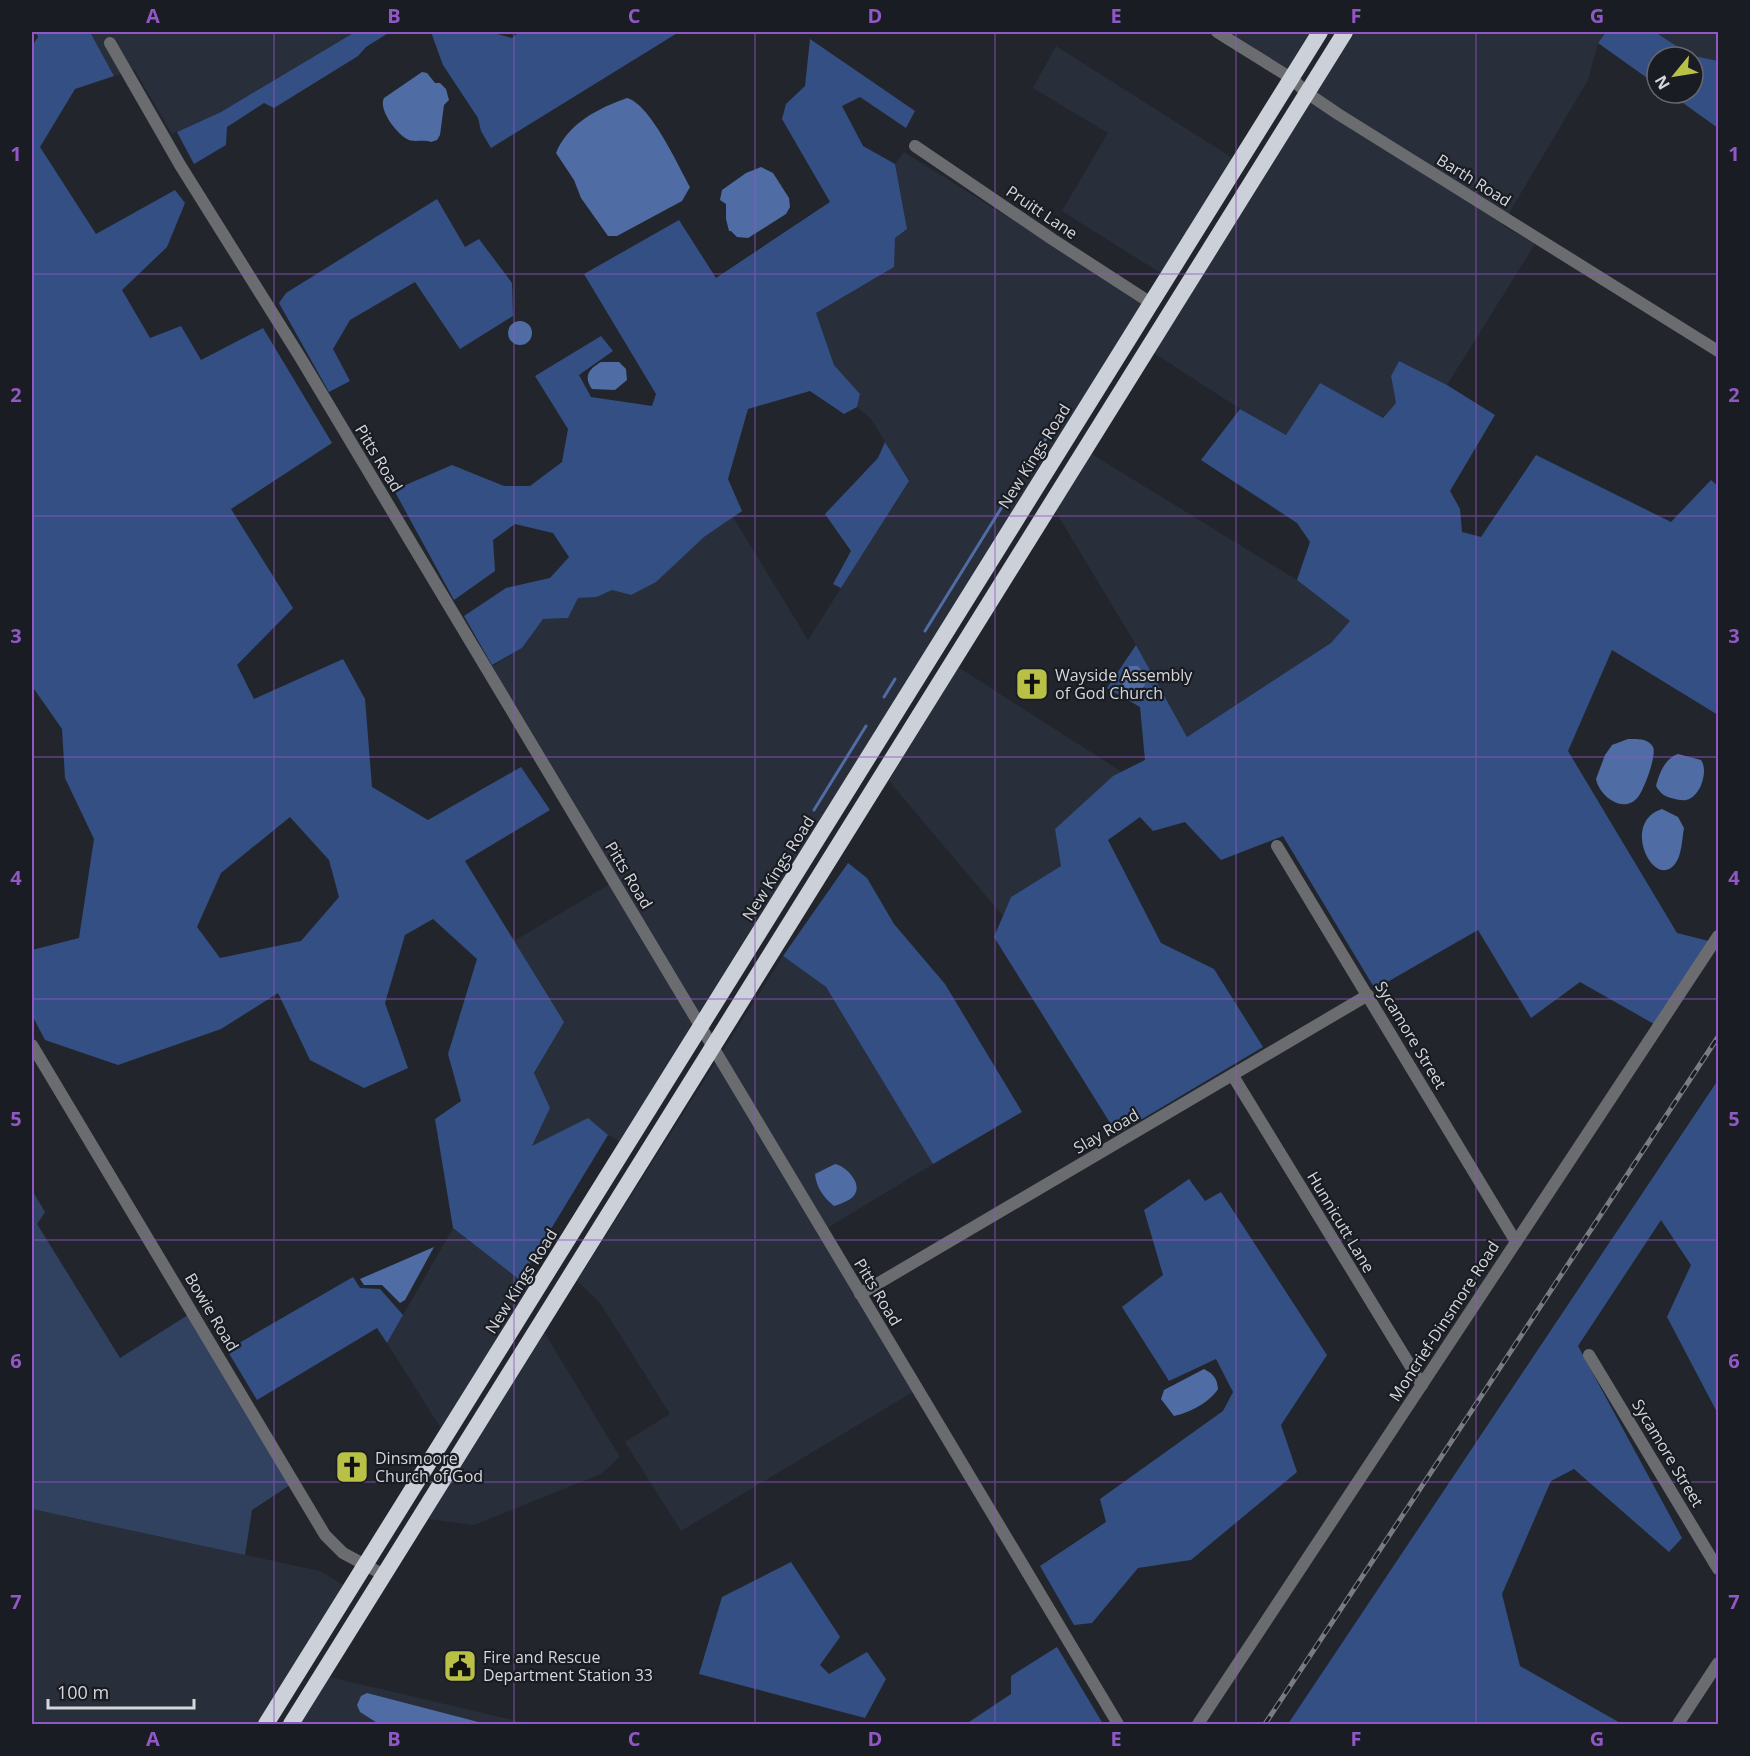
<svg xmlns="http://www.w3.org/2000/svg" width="1750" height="1756" font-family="'Open Sans',sans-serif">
<rect width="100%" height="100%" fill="#22262c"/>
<!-- built -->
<g fill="#282e3a">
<path d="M90 32H355L221 112 172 134 134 69 114 76Z"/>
<path d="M1223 32H1313L1288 71Z"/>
<path d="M1353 32H1606L1598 43 1588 80 1502 225 1535 244 1447 385 1399 361 1391 376 1396 403 1383 418 1286 435 1240 409 1154 353Z"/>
<path d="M1655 32H1718V61L1690 55Z"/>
<path d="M1056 46 1234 159 1162 274 1062 211 1108 133 1033 88Z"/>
<path d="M904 152 1146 303 727 968 621 1142 608 1135 532 1147 550 1108 534 1074 563 1022 514 941 610 884 483 672 522 648 543 619 568 618 578 598 597 597 612 590 631 595 704 537 733 517 808 640 909 481 871 419 857 407 860 394 834 365 816 313 894 267V237L907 228 895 164Z"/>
<path d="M1090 453 1297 580 1351 621 1332 643 1187 737 1136 645 1054 509Z"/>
<path d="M958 667 1122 772 1113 776 1055 829 1062 866 1011 897 1003 916 889 781Z"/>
<path d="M783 956 826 987 933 1164 819 1233 913 1392 681 1531 625 1442 670 1414 600 1303 577 1281Z"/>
<path d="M453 1228 530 1287 442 1430 387 1343Z"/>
<path d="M544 1332 620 1457 601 1474 474 1525 428 1519Z"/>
<path d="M32 1509 320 1571 345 1586 258 1724H32Z"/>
<path d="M329 1677 530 1724H299Z"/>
</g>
<!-- green -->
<path fill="#314261" d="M32 1190 45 1212 37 1224 120 1358 188 1315 290 1485 252 1510 245 1555 32 1509Z"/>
<!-- forest -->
<g fill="#344f84" fill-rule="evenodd">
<path d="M36 32H90L114 76 75 89 40 147 96 234 175 190 185 203 167 247 122 290 150 338 181 326 201 360 263 328 332 443 231 509 293 608 237 665 254 699 343 659 365 699 372 787 428 820 521 767 550 810 465 861 564 1022 534 1073 550 1108 532 1146 588 1118 608 1135 520 1280 453 1228 435 1119 461 1101 448 1054 477 959 433 919 405 935 385 1003 408 1068 364 1088 310 1060 278 993 221 1029 118 1065 45 1040 32 1015V950L79 938 94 839 65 778 62 729 32 686V46L38 37ZM290 817 329 860 339 897 301 941 220 958 197 927 221 873Z"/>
<path d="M355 32H390L366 47 358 56 274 108 264 103 227 127 226 145 194 164 177 132 221 112Z"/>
<path d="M431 32H490L512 38 519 32H679L491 148 481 131 478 118 443 65Z"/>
<path d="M1606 32H1655L1690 55 1718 61V128L1669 93H1693V57H1657V85L1598 43Z"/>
<path d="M810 39 915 111 906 128 860 97 842 106 863 146 895 164 907 229 895 238 894 267 816 313 834 365 860 394 857 407 844 414 810 391 748 409 728 479 742 511 704 537 656 582 631 595 612 590 597 597 578 598 568 618 543 619 522 648 492 665 464 616 506 588 550 578 569 557 553 533 515 524 493 540 495 571 454 600 394 490 452 465 504 486H530L562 462 568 429 535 376 601 336 613 351 579 375 591 397 652 406 656 394 584 274 679 220 716 278 830 202 782 119 786 104 805 86Z"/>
<path d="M437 199 465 247 479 239 512 283 513 316 460 349 415 282 350 320 333 349 350 381 329 392 279 303 286 293Z"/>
<path d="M1399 361 1447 385 1495 415 1450 491 1460 509 1462 532 1481 537 1536 455 1671 522 1711 480 1718 486V715L1612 650 1568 751 1677 933 1709 941 1654 1024 1580 982 1531 1018 1478 930 1375 989 1283 836 1221 860 1185 822 1153 831 1140 817 1108 840 1161 943 1214 969 1263 1047 1117 1134 994 937 1011 897 1061 866 1055 829 1113 776 1145 760 1140 707 1107 688 1136 645 1187 737 1331 643 1350 621 1297 580 1310 542 1297 523 1201 460 1240 409 1286 435 1320 383 1383 418 1396 403 1391 376Z"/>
<path d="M885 442 909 481 841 588 833 584 851 551 825 514 878 458Z"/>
<path d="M848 863 867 878 894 924 945 984 1022 1112 933 1164 826 987 783 956Z"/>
<path d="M1718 1080V1414L1667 1317 1691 1265 1661 1220 1578 1346 1682 1538 1669 1552 1574 1469 1551 1481 1502 1594 1520 1666 1622 1724H1288Z"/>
<path d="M1189 1179 1205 1201 1221 1192 1327 1355 1281 1425 1297 1472 1191 1560 1138 1568 1092 1623 1074 1625 1040 1566 1106 1522 1100 1499 1223 1411 1233 1392 1216 1359 1169 1381 1122 1307 1163 1275 1144 1210Z"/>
<path d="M353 1277 360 1288 380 1289 403 1315 387 1343 377 1328 257 1400 227 1350Z"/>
<path d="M791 1562 840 1637 820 1665 829 1674 867 1652 886 1679 865 1718 699 1674 722 1597Z"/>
<path d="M1057 1647 1103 1724H966L1011 1694V1676Z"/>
</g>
<!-- water -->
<g fill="#4f6ca4">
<path d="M422 72 427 73 435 83H440L446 89 449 100 444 105 440 135 437 140 431 142C423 139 413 143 407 139 396 133 378 109 384 98Z"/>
<path d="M627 98C650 104 678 165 690 187L682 201 617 236H608L581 198 574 180 556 153C568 123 599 108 627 98Z"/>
<path d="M761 167 773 173 789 198 790 207 786 214 748 238 737 237 731 231H729L726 219V204L720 200 722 190 746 173Z"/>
<circle cx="520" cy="333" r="12"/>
<path d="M601 362H619L626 369 627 380 615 390 592 389C583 376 589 369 601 362Z"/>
<path d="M1129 666H1138L1144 674 1145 685 1135 696 1123 690 1122 672Z"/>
<path d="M1628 739C1637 739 1648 738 1653 747 1657 755 1644 790 1638 797 1624 815 1599 796 1596 779L1605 755 1612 745Z"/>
<path d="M1678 754 1701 760C1709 771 1700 798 1686 800 1681 801 1676 799 1671 798 1664 796 1660 793 1656 786 1659 774 1665 758 1678 754Z"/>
<path d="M1662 809 1678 817 1684 828C1682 839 1682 855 1675 864 1654 891 1620 822 1662 809Z"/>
<path d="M835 1164C846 1166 862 1183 855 1194 852 1200 840 1204 834 1206 824 1198 816 1187 815 1174Z"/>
<path d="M434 1247 405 1300 400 1303 382 1285H364L360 1279Z"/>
<path d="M1204 1369C1214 1374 1217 1379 1218 1389 1210 1402 1189 1413 1174 1416L1161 1399 1164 1390Z"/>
<path d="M367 1693 486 1724H379L360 1712 357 1705 361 1696Z"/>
</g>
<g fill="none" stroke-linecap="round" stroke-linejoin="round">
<!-- stream -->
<g stroke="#4f6ca4" stroke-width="3">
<path d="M1027 468 1054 426"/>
<path d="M925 631 1018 481"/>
<path d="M884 697 895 679"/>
<path d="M814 810 866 726"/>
</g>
<!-- minor -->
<g stroke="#6b6c70" stroke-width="12">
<path d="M1217 32 1291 78 1307 93 1338 114 1718 351"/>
<path d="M110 43 180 165 300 357 1118 1724"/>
<path d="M915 146 1052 239 1151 303"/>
<path d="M1277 846 1516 1242"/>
<path d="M32 1045 325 1535 343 1553 384 1575"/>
<path d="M1233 1076 1422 1385"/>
<path d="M860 1294 1368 995"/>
<path d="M1589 1355 1718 1569"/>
<path d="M1198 1724 1718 936"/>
<path d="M1678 1724 1718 1663"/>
</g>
<!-- highway -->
<g stroke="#ccd0d8" stroke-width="16">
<path d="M266 1724 1320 32"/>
<path d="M291 1724 1345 32"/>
</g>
<!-- rail casing -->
<g stroke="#797c81" stroke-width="5">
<path id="rail" d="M1265 1724 1718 1037"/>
</g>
<!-- rail -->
<use href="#rail" stroke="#191c22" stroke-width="3" stroke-dasharray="9" stroke-linecap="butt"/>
</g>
<!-- grid -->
<path fill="none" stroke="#9257c6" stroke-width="1.5" stroke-opacity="0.55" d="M274 32V1724M514 32V1724M755 32V1724M995 32V1724M1236 32V1724M1476 32V1724M32 274H1718M32 516H1718M32 757H1718M32 999H1718M32 1240H1718M32 1482H1718"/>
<!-- icons -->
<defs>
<g id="church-square" transform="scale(1.725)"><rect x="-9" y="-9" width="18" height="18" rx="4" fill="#b9c046" stroke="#191c22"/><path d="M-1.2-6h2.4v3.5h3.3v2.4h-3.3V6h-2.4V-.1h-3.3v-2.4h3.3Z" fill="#111"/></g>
<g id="civic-square" transform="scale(1.725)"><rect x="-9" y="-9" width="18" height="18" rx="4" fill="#b9c046" stroke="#191c22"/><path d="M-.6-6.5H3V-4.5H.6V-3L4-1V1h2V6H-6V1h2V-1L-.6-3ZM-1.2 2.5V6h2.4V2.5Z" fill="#111"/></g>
</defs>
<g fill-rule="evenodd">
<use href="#church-square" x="1032" y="684"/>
<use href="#church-square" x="352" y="1467"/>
<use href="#civic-square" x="460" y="1666"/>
</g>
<g text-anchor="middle" stroke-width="4.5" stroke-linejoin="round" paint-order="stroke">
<!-- street labels -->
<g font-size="16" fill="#d5d7db" stroke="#191c22">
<text transform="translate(1474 180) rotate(32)" y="6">Barth Road</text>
<text transform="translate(1042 212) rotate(34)" y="6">Pruitt Lane</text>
<text transform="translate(1034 456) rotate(-58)" y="6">New Kings Road</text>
<text transform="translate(379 458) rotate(59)" y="6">Pitts Road</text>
<text transform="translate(778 868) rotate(-58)" y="6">New Kings Road</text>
<text transform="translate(629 875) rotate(59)" y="6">Pitts Road</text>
<text transform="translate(1411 1035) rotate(59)" y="6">Sycamore Street</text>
<text transform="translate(1106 1131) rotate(-30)" y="6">Slay Road</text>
<text transform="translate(1341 1222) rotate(59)" y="6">Hunnicutt Lane</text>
<text transform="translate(521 1281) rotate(-58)" y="6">New Kings Road</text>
<text transform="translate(878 1292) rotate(59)" y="6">Pitts Road</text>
<text transform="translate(212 1312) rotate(59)" y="6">Bowie Road</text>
<text transform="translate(1444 1321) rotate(-57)" y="6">Moncrief-Dinsmore Road</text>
<text transform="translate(1668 1453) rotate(59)" y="6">Sycamore Street</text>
</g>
<!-- poi labels -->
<g font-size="16" fill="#d5d7db" stroke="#191c22" text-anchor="start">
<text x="1055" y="681">Wayside Assembly<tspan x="1055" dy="18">of God Church</tspan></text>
<text x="375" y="1464">Dinsmoore<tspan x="375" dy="18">Church of God</tspan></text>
<text x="483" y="1663">Fire and Rescue<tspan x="483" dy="18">Department Station 33</tspan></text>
</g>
</g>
<!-- border -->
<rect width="1750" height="1756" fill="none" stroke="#191c22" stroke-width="66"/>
<!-- north arrow -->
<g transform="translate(1675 75) rotate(240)"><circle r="28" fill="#191c22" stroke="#64676c" stroke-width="1.5"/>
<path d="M0-4.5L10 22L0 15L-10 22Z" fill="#b9c046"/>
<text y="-9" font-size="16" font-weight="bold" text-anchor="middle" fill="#d5d7db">N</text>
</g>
<!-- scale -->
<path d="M48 1699v9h146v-9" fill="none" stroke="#d5d7db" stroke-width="3"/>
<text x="57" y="1699" font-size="18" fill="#d5d7db" stroke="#191c22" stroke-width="4.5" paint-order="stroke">100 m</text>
<rect x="33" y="33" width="1684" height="1690" fill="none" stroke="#9257c6" stroke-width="2"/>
<g font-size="20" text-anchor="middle" font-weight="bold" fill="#9257c6">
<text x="153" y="23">A</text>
<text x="394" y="23">B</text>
<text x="634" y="23">C</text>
<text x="875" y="23">D</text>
<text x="1116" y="23">E</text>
<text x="1356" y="23">F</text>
<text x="1597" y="23">G</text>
<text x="16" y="161">1</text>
<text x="1734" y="161">1</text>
<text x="16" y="402">2</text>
<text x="1734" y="402">2</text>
<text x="16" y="643">3</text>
<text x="1734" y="643">3</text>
<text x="16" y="885">4</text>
<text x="1734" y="885">4</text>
<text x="16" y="1126">5</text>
<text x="1734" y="1126">5</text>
<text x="16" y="1368">6</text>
<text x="1734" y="1368">6</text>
<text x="16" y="1609">7</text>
<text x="1734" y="1609">7</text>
<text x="153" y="1746">A</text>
<text x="394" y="1746">B</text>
<text x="634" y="1746">C</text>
<text x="875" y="1746">D</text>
<text x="1116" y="1746">E</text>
<text x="1356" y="1746">F</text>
<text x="1597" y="1746">G</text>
</g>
</svg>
